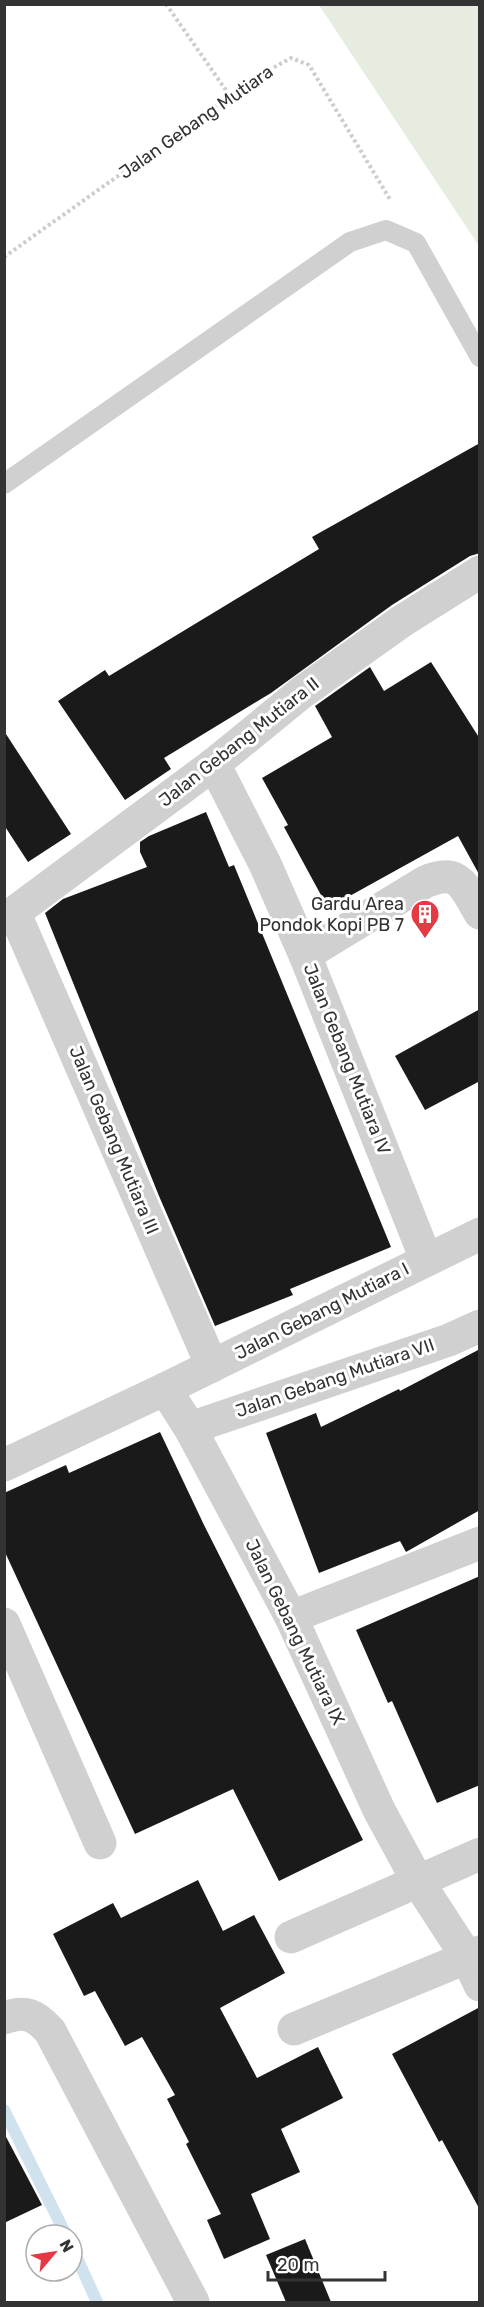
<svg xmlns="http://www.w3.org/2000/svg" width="484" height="2307" font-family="Rubik,sans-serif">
<rect width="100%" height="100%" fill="#fff"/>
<!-- green -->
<path fill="#e6ecdf" d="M319 5H479V246Z"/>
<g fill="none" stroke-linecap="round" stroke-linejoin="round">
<!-- stream -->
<g stroke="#cfe2ee" stroke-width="12">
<path d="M4 2110 66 2235"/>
<path d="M72 2247 97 2302"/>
</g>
</g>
<!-- building -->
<g fill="#1a1a1a">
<path d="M480 443V553L470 556 392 605 271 693 164 758 171 769 125 800 58 701 105 670 109 676 319 549 312 537Z"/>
<path d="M431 662 480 739V876L458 836 328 908 284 827 288 825 262 778 332 737 315 706 370 667 384 691Z"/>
<path d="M4 731 71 834 28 862 4 825Z"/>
<path d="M206 812 229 867 234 865 391 1247 290 1289 293 1295 215 1326 159 1196 45 913 63 899 147 867 140 852V842L149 836Z"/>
<path d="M480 1009V1081L425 1110 395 1056Z"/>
<path d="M480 1349V1510L406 1552 400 1541 319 1573 266 1433 316 1413 321 1427 399 1389 400 1391Z"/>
<path d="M160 1432 204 1525 363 1840 279 1881 233 1789 135 1834 4 1550V1493L66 1465 69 1473Z"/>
<path d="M480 1576V1785L437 1803 392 1701 388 1703 356 1630Z"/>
<path d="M198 1880 223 1931 254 1915 285 1973 220 2008 257 2078 318 2047 343 2098 281 2129 300 2172 251 2194 270 2239 224 2259 207 2220 221 2214 186 2144 189 2142 167 2099 175 2095 142 2037 125 2046 95 1991 84 1996 53 1934 113 1903 121 1918Z"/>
<path d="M480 2007V2210L442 2140 439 2142 392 2054Z"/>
<path d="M4 2133 42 2205 4 2223Z"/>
<path d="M305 2239 331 2302H286L266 2255Z"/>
</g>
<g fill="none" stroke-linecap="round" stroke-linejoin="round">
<!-- path -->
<g stroke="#cdcdcd" stroke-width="4" stroke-dasharray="3 3" stroke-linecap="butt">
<path d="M166 4 230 96"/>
<path d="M4 257 260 75 291 58 309 65 391 201"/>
</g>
<!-- service -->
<path stroke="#d0d0d0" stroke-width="20" d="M4 484 350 242 386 230 416 243 480 357"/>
<!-- minor -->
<g stroke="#d0d0d0" stroke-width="33">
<path d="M214 764 265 864 305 955 426 1259"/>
<path d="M15 914 212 1366"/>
<path d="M4 920 214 764 301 693 402 621 480 572"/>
<path d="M305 955 425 882C459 867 464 886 480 913"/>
<path d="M165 1389 190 1428 291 1617 379 1810 417 1880 467 1957 480 1985"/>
<path d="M190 1428 449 1340 480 1326"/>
<path d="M4 1465 165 1389 480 1234"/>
<path d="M291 1617 480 1543"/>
<path d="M4 1624 100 1843"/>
<path d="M291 1937 480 1854"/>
<path d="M4 2018C26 2010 35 2015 50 2031L193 2302"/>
<path d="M294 2029 480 1952"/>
</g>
</g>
<!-- icons -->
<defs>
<g id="building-pin" transform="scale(1.5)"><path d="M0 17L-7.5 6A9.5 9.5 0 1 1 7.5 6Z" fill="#e63946" stroke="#fff"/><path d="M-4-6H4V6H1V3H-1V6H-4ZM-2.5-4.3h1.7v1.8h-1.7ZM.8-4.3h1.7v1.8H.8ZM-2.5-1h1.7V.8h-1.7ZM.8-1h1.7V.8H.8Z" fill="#fff"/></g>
</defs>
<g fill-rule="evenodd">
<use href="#building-pin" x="425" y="914"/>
</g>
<g text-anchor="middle" stroke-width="6" stroke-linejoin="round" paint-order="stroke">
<!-- street labels -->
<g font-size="18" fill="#333" stroke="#fff">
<text transform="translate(196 122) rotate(-35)" y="6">Jalan Gebang Mutiara</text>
<text transform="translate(239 742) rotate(-38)" y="6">Jalan Gebang Mutiara II</text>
<text transform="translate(347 1059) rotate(68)" y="6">Jalan Gebang Mutiara IV</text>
<text transform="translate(114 1140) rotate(67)" y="6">Jalan Gebang Mutiara III</text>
<text transform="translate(322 1311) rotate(-27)" y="6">Jalan Gebang Mutiara I</text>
<text transform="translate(335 1378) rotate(-19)" y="6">Jalan Gebang Mutiara VII</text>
<text transform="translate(295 1632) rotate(64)" y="6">Jalan Gebang Mutiara IX</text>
</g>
<!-- poi labels -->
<g font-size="18" fill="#333" stroke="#fff" text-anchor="end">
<text x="404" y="910">Gardu Area<tspan x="404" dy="21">Pondok Kopi PB 7</tspan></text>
</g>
</g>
<!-- border -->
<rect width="484" height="2307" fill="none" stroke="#333333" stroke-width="12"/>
<!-- north arrow -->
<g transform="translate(54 2253) rotate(61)"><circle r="28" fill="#ffffff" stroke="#adadad" stroke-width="1.5"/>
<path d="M0-4.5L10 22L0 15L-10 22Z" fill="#e63946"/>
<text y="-9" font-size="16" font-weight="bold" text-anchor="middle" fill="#333333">N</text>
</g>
<!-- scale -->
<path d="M268 2271v9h117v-9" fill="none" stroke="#333333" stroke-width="3"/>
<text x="277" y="2271" font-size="18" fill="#333333" stroke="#ffffff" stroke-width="4.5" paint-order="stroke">20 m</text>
</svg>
